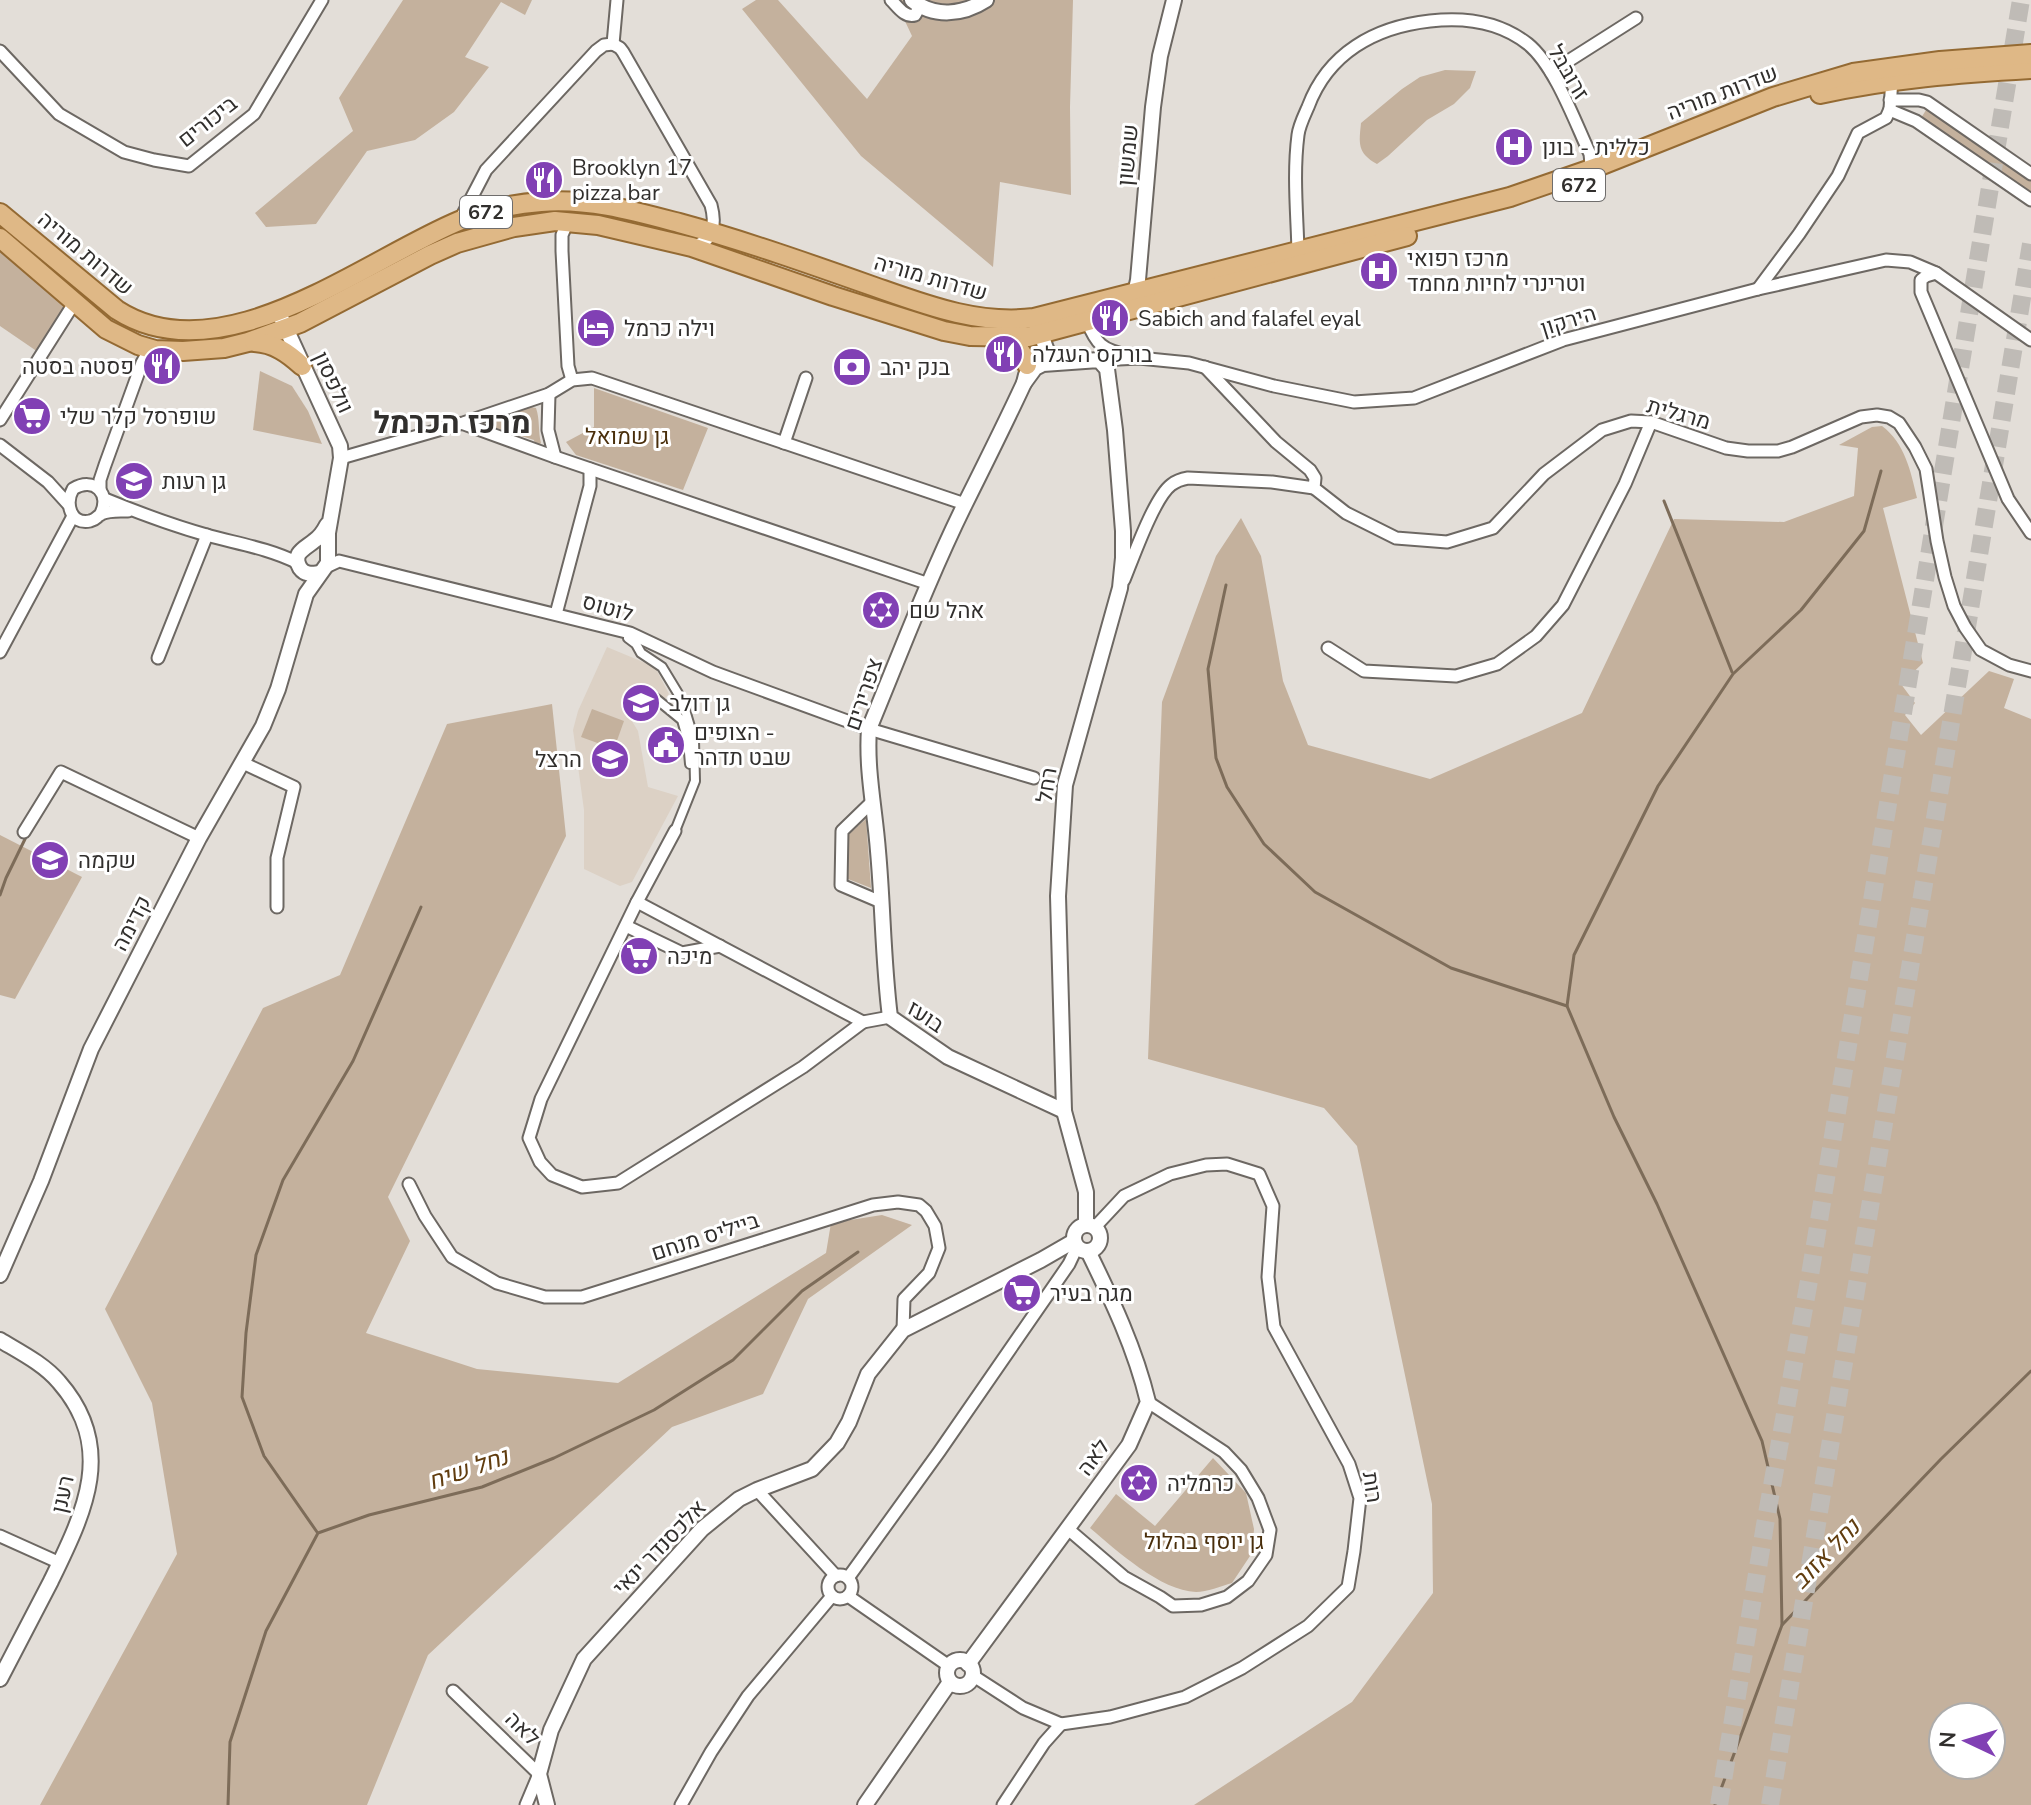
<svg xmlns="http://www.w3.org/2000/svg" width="2031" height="1805" font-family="'Nunito Sans',Heebo,sans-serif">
<rect width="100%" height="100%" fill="#e3ded8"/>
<!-- built -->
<path fill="#dcd1c5" d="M607 647 655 667 669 694 663 701 650 686 622 705 638 731 648 787 678 796 632 882 620 886 584 869V810L573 730 578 711Z"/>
<!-- green -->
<g fill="#c4b19d" fill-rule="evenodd">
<path d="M403 0H532L525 15 501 2 465 57 489 67 454 112 415 140 367 151 316 224 266 227 255 213 353 131 339 98Z"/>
<path d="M756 0H778L867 99 912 36 895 0H1073L1070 107 1071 195 1000 182 993 267 861 156 742 9Z"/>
<path d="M1445 70 1476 71 1470 88 1454 104 1427 120 1388 156 1377 164C1357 153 1359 143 1361 123L1402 89 1420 77Z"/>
<path d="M1928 107 2031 179V195L1921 118Z"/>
<path d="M0 250 64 299 66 307 38 352 0 326Z"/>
<path d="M260 371 292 386 308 411 322 444 253 430Z"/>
<path d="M594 388 708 428 683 490 576 455 566 442 594 427Z"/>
<path d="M531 407 536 408C540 419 538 432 541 443L538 446 535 445 534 440 490 426V421Z"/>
<path d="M1882 426C1905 443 1911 472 1917 498L1883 508 1923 663 1901 684 1915 703 1905 715 1921 735 1989 671 2014 679 2004 708 2031 719V1805H1194L1352 1702 1433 1593 1432 1504 1357 1146 1324 1108 1148 1059 1162 702 1216 556 1241 518 1261 556 1283 681 1308 745 1430 779 1582 713 1674 519 1784 522 1854 496 1858 448 1839 445 1872 427ZM1943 1717H1991V1765H1943Z"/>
<path d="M552 704 566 836 388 1197 410 1241 366 1333 477 1369 618 1383 826 1253 831 1223 882 1215 912 1225 808 1299 763 1394 672 1427 428 1655 367 1805H40L177 1554 152 1403 105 1309 263 1008 340 975 447 724Z"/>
<path d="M592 709 624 721 614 749 581 737Z"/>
<path d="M866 819 871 888 848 879 849 834Z"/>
<path d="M0 835 82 877 15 999 0 995Z"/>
<path d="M1213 1458 1246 1493 1254 1529 1252 1553 1232 1583C1221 1586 1207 1592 1196 1592 1161 1591 1116 1550 1090 1528L1116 1494 1155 1526Z"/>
</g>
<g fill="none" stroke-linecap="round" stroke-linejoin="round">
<!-- stream -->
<g stroke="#7d6c59" stroke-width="3">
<path d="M1664 501 1732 672"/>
<path d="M1226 585 1208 669 1216 758 1227 787 1264 844 1315 892 1451 968 1567 1006"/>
<path d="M0 895 6 878 27 835"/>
<path d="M317 1532 264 1456 242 1397 246 1333 256 1255 283 1180 353 1061 421 907"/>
<path d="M1782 1625 1780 1519 1762 1441 1657 1204 1614 1117 1567 1006 1574 955 1658 786 1733 674 1801 610 1864 531 1881 471"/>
<path d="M228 1805 230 1742 266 1631 318 1533 369 1515 482 1487 554 1458 654 1410 733 1360 802 1291 858 1252"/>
<path d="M1715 1805 1782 1625 1941 1459 2031 1371"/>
</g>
<!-- trunk-tunnel -->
<g stroke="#bfbbb6" stroke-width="18" stroke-dasharray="18 9" stroke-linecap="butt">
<path d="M1719 1805 1765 1525 1810 1275 2021 0"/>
<path d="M1770 1805 2031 244"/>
</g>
<!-- pedestrian casing -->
<g stroke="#6d6863" stroke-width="12">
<g id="pedestrian">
<path d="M630 633 628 638 636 644 641 653 662 667 682 700 694 740 695 781 675 831"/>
<path d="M649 693 682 720 688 741 690 764"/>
</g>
</g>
<!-- minor casing -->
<g stroke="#6d6863" stroke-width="15">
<g id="minor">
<path d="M891 0C898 7 905 18 915 15L920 6"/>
<path d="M613 44 620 48 623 52 711 205C716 224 714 242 693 246"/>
<path d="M613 44 617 0"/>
<path d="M0 51 59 114 124 152 154 160 189 166 254 114 322 0"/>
<path d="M1551 72 1636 18"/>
<path d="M1892 78 1890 109 1892 111 1916 121 2031 200"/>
<path d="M1890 100H1919L1927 102 2031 174"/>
<path d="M461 218 486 170 596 51 604 45 613 44"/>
<path d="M568 221 562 235V251L568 366 572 380"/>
<path d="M1298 251C1297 213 1293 174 1298 135 1299 126 1304 116 1308 107 1328 53 1375 27 1430 21 1465 17 1499 21 1528 44 1555 66 1575 122 1590 154 1592 169 1590 177 1578 186"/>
<path d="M1936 273 1926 276 1921 280V292L2008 499 2031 533"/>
<path d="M1758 289 1799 234 1838 176 1858 133 1886 118 1890 109"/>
<path d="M1087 321C1096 344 1102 350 1127 355"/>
<path d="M1099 360 1139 358 1189 363 1274 386 1354 402 1414 398 1563 340 1758 289 1886 260 1910 262 1936 273 2031 340"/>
<path d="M1205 367 1276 442 1310 470 1315 478 1314 488 1346 513 1396 538 1447 542 1493 528 1544 474 1602 430 1631 421 1651 422 1726 448 1748 451H1778L1792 447 1861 417 1877 415 1889 417 1899 423 1915 447 1926 469 1937 541 1945 577 1954 606 1965 627 1981 650 2009 665 2031 671"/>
<path d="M549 394 548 430 555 457"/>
<path d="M0 420 71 308 72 300"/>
<path d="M464 424 555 457 929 584"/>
<path d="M784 443 806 378"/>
<path d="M0 445 48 482 68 504"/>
<path d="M341 458 463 423 549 394 572 380 592 378 965 504"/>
<path d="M100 490V480L105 465 142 363 147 354 155 350"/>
<path d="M105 499C139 513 174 526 210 536 240 544 270 549 298 563"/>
<path d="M100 515C112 494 94 476 73 489 65 503 70 525 90 521 97 519 95 518 101 514 109 510 119 511 128 511"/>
<path d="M326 567 339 561 630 633 713 672 869 729 1034 778"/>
<path d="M1124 580C1133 558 1154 498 1171 485 1176 481 1182 479 1188 478L1272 482 1314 488"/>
<path d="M556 614 590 486V469"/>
<path d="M1328 648 1364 671 1456 676 1497 664 1536 636 1563 605 1625 484 1651 422"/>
<path d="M0 652 73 516"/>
<path d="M158 658 207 535"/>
<path d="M243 763 294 787 277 858V907"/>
<path d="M873 801 842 831 841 885 881 902"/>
<path d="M675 831 637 902 541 1099 529 1138 540 1162 552 1175 582 1187 618 1183 803 1067 863 1022"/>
<path d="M24 832 61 772 199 838"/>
<path d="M637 902 863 1022 890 1017"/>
<path d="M626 926 682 953 720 946"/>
<path d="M409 1184 425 1216 452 1257 497 1283 545 1297H582L873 1205 898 1202 919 1205 926 1211 935 1226 939 1248 929 1273 904 1299 903 1330"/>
<path d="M757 1490 836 1576"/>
<path d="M1068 1529 1124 1577 1160 1597 1173 1606 1201 1605 1227 1597 1248 1581 1266 1555 1270 1530 1258 1498 1241 1470 1224 1452 1148 1402"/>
<path d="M0 1536 60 1563"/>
<circle cx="840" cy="1587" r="12"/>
<path d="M848 1578 939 1452 1069 1264 1077 1247"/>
<path d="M848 1596 949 1666"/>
<path d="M972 1675 1023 1708 1061 1724 1110 1717 1185 1697 1242 1668 1308 1626 1348 1587 1354 1551 1360 1498 1349 1464 1274 1327 1268 1277 1273 1206 1259 1174 1227 1164 1206 1165 1170 1174 1124 1196 1095 1227"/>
<path d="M453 1691 539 1774 526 1805"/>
<path d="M681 1805 711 1752 748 1696 832 1596"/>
<path d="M1003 1805 1044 1743 1061 1724"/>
</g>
</g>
<!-- tertiary casing -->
<g stroke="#6d6863" stroke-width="18">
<g id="tertiary">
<path d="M912 0C934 18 963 15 986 0"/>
<path d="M1134 298 1138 280 1153 107 1160 56 1174 0"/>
<path d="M1039 325C1044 340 1044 357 1061 362"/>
<path d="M1026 375 1024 383C1005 424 985 464 965 504 929 577 900 654 869 729 866 770 875 810 878 851 883 906 883 962 890 1017L948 1057 1064 1111"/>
<path d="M1024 383 1035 368 1043 364 1099 360 1107 369 1115 430 1123 531V558L1120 588 1065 785 1058 896 1064 1111 1086 1192V1224"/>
<path d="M319 573C311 574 305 575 300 568 291 553 306 548 314 541 320 537 324 531 327 525"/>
<circle cx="1087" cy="1238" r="13"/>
<path d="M0 1275 41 1181 91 1049 199 838 263 726 278 689 306 594 328 563V533L341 458 340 446 278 311"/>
<path d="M0 1340C20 1352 44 1364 59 1382 117 1448 84 1513 51 1581 34 1614 17 1646 0 1679"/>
<circle cx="960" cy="1673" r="13"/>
<path d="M968 1664 1129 1445 1148 1402C1135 1348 1112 1300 1088 1251"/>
<path d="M547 1805 539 1774 551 1730 584 1659 702 1529 739 1499 757 1490 812 1469 837 1443 849 1422 868 1374 903 1330 1041 1260 1074 1241"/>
<path d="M865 1805 950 1682"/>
</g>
</g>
<!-- primary casing -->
<g stroke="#946a33" stroke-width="22">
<g id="primary">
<path d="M1820 94C1889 79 1960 73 2031 69"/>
<path d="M0 213 117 310C221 377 363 261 459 221 484 210 514 204 541 202 588 198 634 211 679 223 745 241 810 264 875 287 926 305 978 325 1034 318L1510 197 1597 167 1773 97 1853 73 1940 61 2031 54"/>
<path d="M0 238 106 329 138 345 155 350 183 351 224 348 248 342 300 323 430 255 457 243 514 227 555 221 598 225 692 247 833 296 944 331 970 336 1028 337 1407 236"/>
<path d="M1001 338C1015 344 1023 350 1027 365"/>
<path d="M254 342C274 343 288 353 302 366"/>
</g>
</g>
<!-- pedestrian -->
<use href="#pedestrian" stroke="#fff" stroke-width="8"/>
<!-- minor -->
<use href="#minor" stroke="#fff" stroke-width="11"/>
<!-- tertiary -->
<use href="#tertiary" stroke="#fff" stroke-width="14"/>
<!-- primary -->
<use href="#primary" stroke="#dfb886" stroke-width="18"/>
</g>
<!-- icons -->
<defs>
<g id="hospital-disc" transform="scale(2)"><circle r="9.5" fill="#8140b4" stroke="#fff"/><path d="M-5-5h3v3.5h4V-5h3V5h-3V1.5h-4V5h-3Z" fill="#fff"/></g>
<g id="restaurant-disc" transform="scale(2)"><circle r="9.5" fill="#8140b4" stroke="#fff"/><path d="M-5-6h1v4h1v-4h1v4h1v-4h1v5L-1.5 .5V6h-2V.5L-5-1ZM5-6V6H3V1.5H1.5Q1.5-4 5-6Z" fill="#fff"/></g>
<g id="hotel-disc" transform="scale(2)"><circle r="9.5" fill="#8140b4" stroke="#fff"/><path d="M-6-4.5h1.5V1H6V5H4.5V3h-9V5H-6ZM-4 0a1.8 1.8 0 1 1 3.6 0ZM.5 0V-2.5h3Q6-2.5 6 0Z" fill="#fff"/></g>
<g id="bank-disc" transform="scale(2)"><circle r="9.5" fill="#8140b4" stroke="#fff"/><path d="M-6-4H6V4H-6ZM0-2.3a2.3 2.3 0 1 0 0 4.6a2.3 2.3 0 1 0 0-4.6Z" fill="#fff"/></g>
<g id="supermarket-disc" transform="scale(2)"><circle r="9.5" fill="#8140b4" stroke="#fff"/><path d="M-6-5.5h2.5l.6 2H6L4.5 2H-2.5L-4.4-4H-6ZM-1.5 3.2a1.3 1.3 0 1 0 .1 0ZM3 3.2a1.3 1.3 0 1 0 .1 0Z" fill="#fff"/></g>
<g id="school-disc" transform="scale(2)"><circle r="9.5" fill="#8140b4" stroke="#fff"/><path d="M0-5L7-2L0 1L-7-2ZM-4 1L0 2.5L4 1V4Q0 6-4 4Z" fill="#fff"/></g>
<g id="synagogue-disc" transform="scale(2)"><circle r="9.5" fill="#8140b4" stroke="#fff"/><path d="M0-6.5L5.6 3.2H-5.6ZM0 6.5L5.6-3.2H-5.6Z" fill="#fff"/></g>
<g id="civic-disc" transform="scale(2)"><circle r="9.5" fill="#8140b4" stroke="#fff"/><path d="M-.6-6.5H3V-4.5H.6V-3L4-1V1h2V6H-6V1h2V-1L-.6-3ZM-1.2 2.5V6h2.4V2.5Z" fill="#fff"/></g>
</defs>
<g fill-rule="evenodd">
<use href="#hospital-disc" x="1514" y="147"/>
<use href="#restaurant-disc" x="544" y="180"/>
<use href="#hospital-disc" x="1379" y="271"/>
<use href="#restaurant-disc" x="1110" y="318"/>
<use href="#hotel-disc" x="596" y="328"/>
<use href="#restaurant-disc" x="1004" y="354"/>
<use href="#restaurant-disc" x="162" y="366"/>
<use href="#bank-disc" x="852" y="367"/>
<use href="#supermarket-disc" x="32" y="416"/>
<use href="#school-disc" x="134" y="481"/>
<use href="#synagogue-disc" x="881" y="610"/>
<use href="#school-disc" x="641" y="703"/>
<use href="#civic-disc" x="666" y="745"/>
<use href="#school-disc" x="610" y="759"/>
<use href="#school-disc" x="50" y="860"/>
<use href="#supermarket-disc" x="639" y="956"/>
<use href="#supermarket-disc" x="1022" y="1293"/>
<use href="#synagogue-disc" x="1139" y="1483"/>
</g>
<g text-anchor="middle" stroke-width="6" stroke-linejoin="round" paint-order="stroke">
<!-- shield labels -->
<g fill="#fff" stroke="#6f6d6c" stroke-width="2">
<rect x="1553" y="169" width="52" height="32" rx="6"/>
<rect x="460" y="196" width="52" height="32" rx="6"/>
</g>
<g font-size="20" font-weight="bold" fill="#312f2d">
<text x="1579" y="192">672</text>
<text x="486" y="219">672</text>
</g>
<!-- street labels -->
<g font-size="22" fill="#312f2d" stroke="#fff">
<text transform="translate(1569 72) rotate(60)" y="8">זרובבל</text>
<text transform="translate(1722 92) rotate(-21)" y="8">שדרות מוריה</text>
<text transform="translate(207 121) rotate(-38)" y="8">ביכורים</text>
<text transform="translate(1127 155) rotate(-85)" y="8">שמשון</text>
<text transform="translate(86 253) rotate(40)" y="8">שדרות מוריה</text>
<text transform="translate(931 277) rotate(16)" y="8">שדרות מוריה</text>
<text transform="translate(1568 320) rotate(-17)" y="8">הירקון</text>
<text transform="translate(334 382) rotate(65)" y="8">וולפסון</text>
<text transform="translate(1679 413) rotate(16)" y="8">מרגלית</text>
<text transform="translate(608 607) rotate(16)" y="8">לוטוס</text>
<text transform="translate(863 694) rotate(-71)" y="8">צפרירים</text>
<text transform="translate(1046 785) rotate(-81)" y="8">רחל</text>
<text transform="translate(131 923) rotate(-63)" y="8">קדימה</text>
<text transform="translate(926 1016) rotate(34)" y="8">בועז</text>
<text transform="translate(705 1236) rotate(-18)" y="8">בייליס מנחם</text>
<text transform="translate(1093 1457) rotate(-54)" y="8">לאה</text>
<text transform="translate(1373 1487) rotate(81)" y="8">רות</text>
<text transform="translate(62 1494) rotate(-77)" y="8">רענן</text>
<text transform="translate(659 1547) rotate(-46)" y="8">אלכסנדר ינאי</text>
<text transform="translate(523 1728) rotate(44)" y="8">לאה</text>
</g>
<!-- poi labels -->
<g font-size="22" fill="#312f2d" stroke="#fff" text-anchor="start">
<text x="1542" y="155">כללית - בונן</text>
<text x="572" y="175">Brooklyn 17<tspan x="572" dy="25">pizza bar</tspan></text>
<text x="1407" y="266">מרכז רפואי<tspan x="1407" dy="25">וטרינרי לחיות מחמד</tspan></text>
<text x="1138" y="326">Sabich and falafel eyal</text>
<text x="624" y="336">וילה כרמל</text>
<text x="1032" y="362">בורקס העגלה</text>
<text x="134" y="374" text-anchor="end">פסטה בסטה</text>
<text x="880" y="375">בנק יהב</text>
<text x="60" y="424">שופרסל קלר שלי</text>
<text x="162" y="489">גן רעות</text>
<text x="909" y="618">אהל שם</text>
<text x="669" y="711">גן דולב</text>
<text x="694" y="740">הצופים -<tspan x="694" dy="25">שבט תדהר</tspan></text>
<text x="582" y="767" text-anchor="end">הרצל</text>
<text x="78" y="868">שקמה</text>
<text x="667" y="964">מיכה</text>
<text x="1050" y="1301">מגה בעיר</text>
<text x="1167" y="1491">כרמליה</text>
</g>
<!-- park labels -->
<g font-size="22" fill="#492e0b" stroke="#fff">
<text x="627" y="444">גן שמואל</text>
<text x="1204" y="1549">גן יוסף בהלול</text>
</g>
<!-- water labels -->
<g font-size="24" font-style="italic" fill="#613d0f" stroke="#fff">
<text transform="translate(468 1469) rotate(-19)" y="8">נחל שיח</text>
<text transform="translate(1826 1554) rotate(-46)" y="8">נחל אזוב</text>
</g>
<!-- district labels -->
<g font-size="30" font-weight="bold" fill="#312f2d" stroke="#fff">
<text x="452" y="433">מרכז הכרמל</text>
</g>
</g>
<!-- north arrow -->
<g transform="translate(1967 1741) rotate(274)"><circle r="38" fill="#ffffff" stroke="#adacab" stroke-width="2"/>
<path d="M0-6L14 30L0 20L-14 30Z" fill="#8140b4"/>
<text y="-12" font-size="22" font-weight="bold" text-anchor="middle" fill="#312f2d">N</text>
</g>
</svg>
